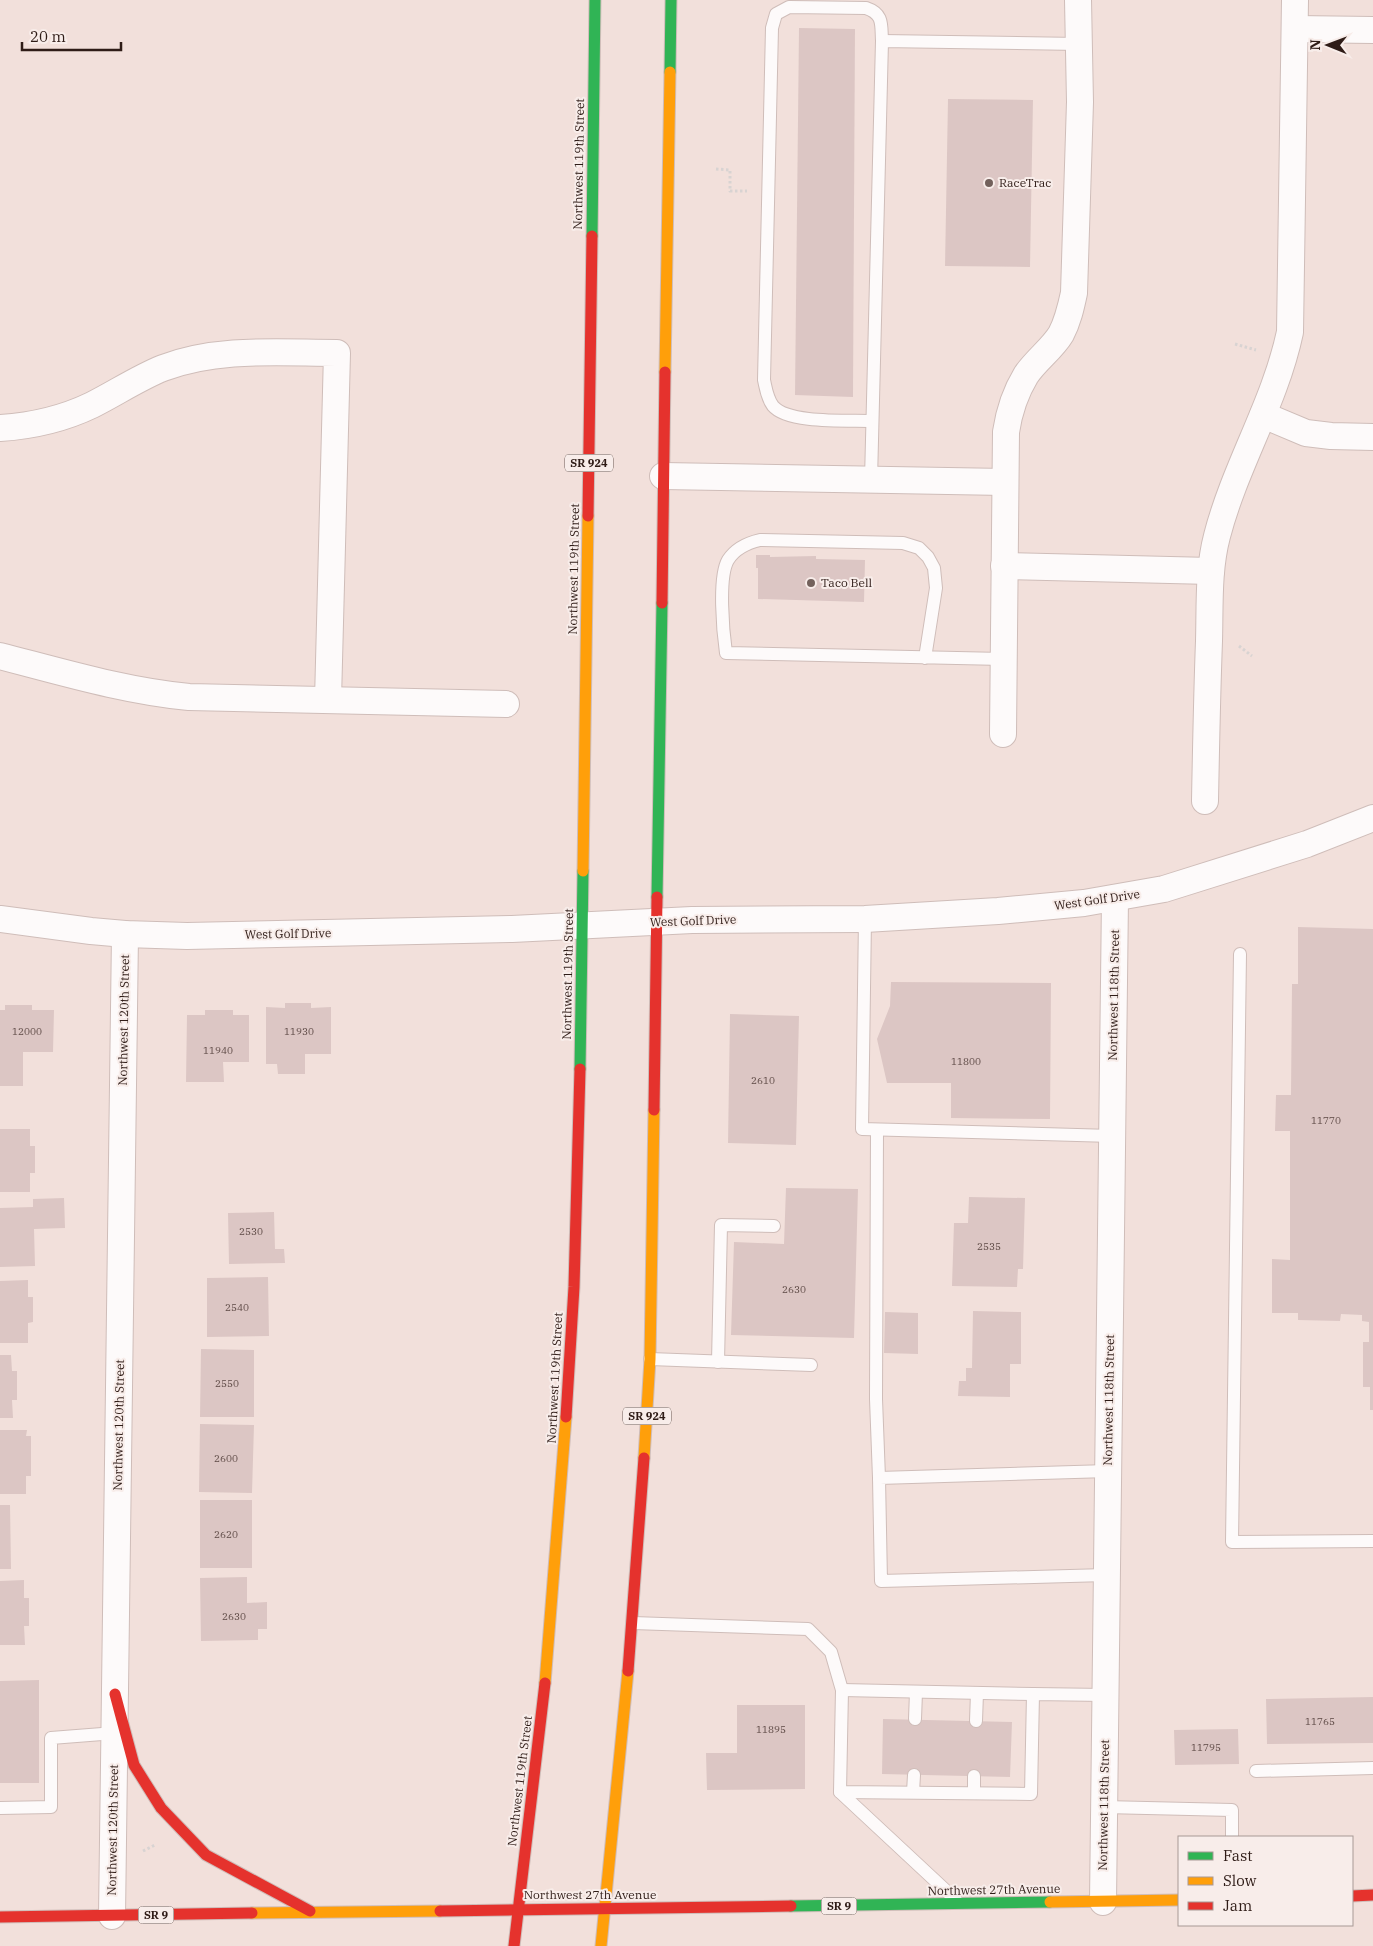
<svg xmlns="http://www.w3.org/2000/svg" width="1373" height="1946" font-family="'IBM Plex Serif',serif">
<rect width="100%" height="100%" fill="#f2e0db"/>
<!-- building -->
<g fill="#dcc6c4">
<path d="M799 28 855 29 853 397 795 395Z"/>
<path d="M948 99 1033 100 1030 267 945 266Z"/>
<path d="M756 555H770V557L816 556V559L865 560 864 602 758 599V568H756Z"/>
<path d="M1298 927 1373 929V1410H1370V1387H1363V1342H1369V1322L1362 1321V1315L1341 1314 1340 1321 1298 1320V1313H1272V1259L1290 1260V1131H1275L1276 1095H1291L1292 984H1298Z"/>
<path d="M891 982 1051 983 1050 1119 951 1118V1083H887L877 1039 890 1006Z"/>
<path d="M285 1003H311V1008L331 1007V1054H305V1074H278L277 1064H266V1007L285 1008Z"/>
<path d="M5 1005H32V1010H54L53 1052H23V1086H0V1010H5Z"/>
<path d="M205 1010H233V1015H249V1062H223L224 1082H186L187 1015H205Z"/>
<path d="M730 1014 799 1016 796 1145 728 1143Z"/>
<path d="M0 1129H30V1146H35V1173H30V1192H0Z"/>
<path d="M786 1188 858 1189 854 1338 731 1335 734 1242 784 1244Z"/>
<path d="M969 1197 1025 1198 1023 1269H1018L1017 1287 952 1286 954 1223H968Z"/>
<path d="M64 1198 65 1228 34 1229 35 1266 0 1267V1208L33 1207V1199Z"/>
<path d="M274 1212 275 1249H284L285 1263 229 1264 228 1213Z"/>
<path d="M268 1277 269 1336 207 1337V1278Z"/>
<path d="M28 1280V1297H33V1322L28 1323V1343H0V1281Z"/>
<path d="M973 1311 1021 1312V1364H1010V1397L958 1396 959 1381H966V1368H972Z"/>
<path d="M885 1312 918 1313V1354L884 1353Z"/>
<path d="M201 1349 254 1350V1417H200Z"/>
<path d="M0 1355H11L12 1371H17V1400H12L13 1418H0Z"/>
<path d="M200 1424 254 1425 252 1493 199 1492Z"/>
<path d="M0 1430H27L26 1436H31V1476H26V1494H0Z"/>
<rect x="200" y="1500" width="52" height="68"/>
<path d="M0 1505H10L11 1569H0Z"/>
<path d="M247 1577V1603L267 1602V1629H258V1640L201 1641 200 1578Z"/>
<path d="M24 1580V1598H29V1626H24L25 1645H0V1581Z"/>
<path d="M39 1680V1783H0V1681Z"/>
<path d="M1373 1697V1743L1267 1744 1266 1699Z"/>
<path d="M737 1705H805V1789L707 1790 706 1753H737Z"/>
<path d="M883 1719 1012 1722 1010 1777 882 1774Z"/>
<path d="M1238 1729 1239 1764 1175 1765 1174 1730Z"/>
</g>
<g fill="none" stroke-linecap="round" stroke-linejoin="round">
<!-- lane casing -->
<g stroke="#cfbdb9" stroke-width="14">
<g id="lane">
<path d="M872 421C849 420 788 424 773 406 767 398 766 389 764 380L772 28 776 14 789 7 866 8C884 14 881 25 882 41"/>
<path d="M871 480 882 41 1079 44"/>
<path d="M925 658 936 588 934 568 928 557 919 548 903 543 760 540C747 543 735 549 728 560 718 577 723 632 726 653L1003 659"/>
<path d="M865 919 862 1129 1112 1136"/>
<path d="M1240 954 1232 1542 1373 1541"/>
<path d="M877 1130 876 1399 879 1478"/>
<path d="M650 1359 811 1365"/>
<path d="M718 1362 721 1225 774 1226"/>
<path d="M1106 1575 881 1581 879 1478 1108 1471"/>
<path d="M633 1623 808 1629 831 1652 842 1690 840 1792 1031 1794 1033 1694 1105 1695"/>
<path d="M842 1690 1033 1694"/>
<path d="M915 1719 916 1692"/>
<path d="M976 1721 977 1693"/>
<path d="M1256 1771 1373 1768"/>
<path d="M840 1792 956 1900"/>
<path d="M913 1792 914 1775"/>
<path d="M974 1793V1776"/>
<path d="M1104 1807 1232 1810V1837"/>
<path d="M0 1808 51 1807V1738L115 1733"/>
</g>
</g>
<!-- street casing -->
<g stroke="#cfbdb9" stroke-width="28">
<g id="street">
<path d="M1295 29 1373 30"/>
<path d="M1263 415 1306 433 1331 436 1373 437"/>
<path d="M0 428C32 426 63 419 92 405 116 393 138 378 163 368 218 347 280 353 337 353L328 700"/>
<path d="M663 476 1005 482"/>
<path d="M1004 566 1211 571"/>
<path d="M0 656C62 672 125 691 189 697L506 704"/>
<path d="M1003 734 1006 432C1009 412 1015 393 1026 375 1036 360 1052 349 1061 334 1068 321 1071 307 1074 293L1080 102 1078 0"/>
<path d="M1205 801C1206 747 1207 694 1209 641 1210 606 1208 570 1217 536 1235 466 1275 403 1290 332L1295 0"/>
<path d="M0 919 91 931 125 934 187 936 512 929 692 920 865 919 998 911 1084 903 1164 889 1307 844 1373 818"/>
<path d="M1103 1902 1115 898"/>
<path d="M112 1916 125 934"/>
</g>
</g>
<!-- fast casing -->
<g stroke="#cfbdb9" stroke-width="13">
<g id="fast">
<path d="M670 72 671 0"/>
<path d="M592 236 595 0"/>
<path d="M657 897 662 603"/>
<path d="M580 1069 583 871"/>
<path d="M791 1906 1050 1902"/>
</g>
</g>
<!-- slow casing -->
<g stroke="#cfbdb9" stroke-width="13">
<g id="slow">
<path d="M665 372 670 72"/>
<path d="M583 871 588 516"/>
<path d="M644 1458 650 1359 654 1110"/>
<path d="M545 1683 566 1417"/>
<path d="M1050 1902 1179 1900"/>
<path d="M252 1913 440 1911"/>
<path d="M601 1946 628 1671"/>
</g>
</g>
<!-- jam casing -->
<g stroke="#cfbdb9" stroke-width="13">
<g id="jam">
<path d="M588 516 592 236"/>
<path d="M662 603 665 372"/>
<path d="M654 1110 657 897"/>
<path d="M566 1417 574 1287 580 1069"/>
<path d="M628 1671 644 1458"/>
<path d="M115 1694 134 1765 161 1808 206 1855 310 1911"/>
<path d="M1352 1896 1373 1895"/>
<path d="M440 1911 791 1906"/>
<path d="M0 1917 252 1913"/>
<path d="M514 1946 545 1683"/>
</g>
</g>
<!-- path -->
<g stroke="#d8d3d2" stroke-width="3" stroke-dasharray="2.5 2.5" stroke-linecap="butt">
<path d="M716 169 730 170V191H747"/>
<path d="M1235 344 1256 350"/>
<path d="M1239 646 1252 656"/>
<path d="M143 1851 155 1845"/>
</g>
<!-- lane -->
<use href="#lane" stroke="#fdfafa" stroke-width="12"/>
<!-- street -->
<use href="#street" stroke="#fdfafa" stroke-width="26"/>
<!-- fast -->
<use href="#fast" stroke="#30b455" stroke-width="11"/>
<!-- slow -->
<use href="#slow" stroke="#ff9f0a" stroke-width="11"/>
<!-- jam -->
<use href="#jam" stroke="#e5322d" stroke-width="11"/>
</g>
<!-- markers -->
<g fill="#73615c" stroke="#f8edea" stroke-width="2">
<circle cx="989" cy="183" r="5"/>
<circle cx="811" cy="583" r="5"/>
</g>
<g text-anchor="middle" stroke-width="4" stroke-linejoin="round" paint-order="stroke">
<!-- number labels -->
<g font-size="10" fill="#5d4945">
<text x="27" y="1035">12000</text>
<text x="299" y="1035">11930</text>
<text x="218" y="1054">11940</text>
<text x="966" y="1065">11800</text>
<text x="763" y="1084">2610</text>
<text x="1326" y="1124">11770</text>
<text x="251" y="1235">2530</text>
<text x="989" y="1250">2535</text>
<text x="794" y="1293">2630</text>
<text x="237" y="1311">2540</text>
<text x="227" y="1387">2550</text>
<text x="226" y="1462">2600</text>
<text x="226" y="1538">2620</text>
<text x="234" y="1620">2630</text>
<text x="1320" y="1725">11765</text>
<text x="771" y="1733">11895</text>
<text x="1206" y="1751">11795</text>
</g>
<!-- shield labels -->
<g fill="#f8edea" stroke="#6b5b56" stroke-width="1">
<rect x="565" y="454.5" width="48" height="17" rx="4"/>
<rect x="623" y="1407.5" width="48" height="17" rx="4"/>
<rect x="821.5" y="1897.5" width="35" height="17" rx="4"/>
<rect x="138.5" y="1906.5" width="35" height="17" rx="4"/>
</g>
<g font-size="11" font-weight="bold" fill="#2f1c17">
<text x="589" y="467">SR 924</text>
<text x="647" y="1420">SR 924</text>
<text x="839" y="1910">SR 9</text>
<text x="156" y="1919">SR 9</text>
</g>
<!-- street labels -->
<g font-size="12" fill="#2f1c17" stroke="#f8edea">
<text transform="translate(579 164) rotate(-89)" y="4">Northwest 119th Street</text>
<text transform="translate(574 569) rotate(-89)" y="4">Northwest 119th Street</text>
<text transform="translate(1097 900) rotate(-8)" y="4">West Golf Drive</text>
<text transform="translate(693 921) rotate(-2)" y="4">West Golf Drive</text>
<text transform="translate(288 934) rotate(-1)" y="4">West Golf Drive</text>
<text transform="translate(568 974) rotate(-89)" y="4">Northwest 119th Street</text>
<text transform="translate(1114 995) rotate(-89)" y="4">Northwest 118th Street</text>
<text transform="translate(124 1020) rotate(-89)" y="4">Northwest 120th Street</text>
<text transform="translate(555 1378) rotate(-87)" y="4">Northwest 119th Street</text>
<text transform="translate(1109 1400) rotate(-89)" y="4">Northwest 118th Street</text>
<text transform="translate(119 1425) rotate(-89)" y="4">Northwest 120th Street</text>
<text transform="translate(520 1781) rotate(-83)" y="4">Northwest 119th Street</text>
<text transform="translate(1104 1805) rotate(-89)" y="4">Northwest 118th Street</text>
<text transform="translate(113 1830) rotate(-89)" y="4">Northwest 120th Street</text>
<text transform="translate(994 1890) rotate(-1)" y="4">Northwest 27th Avenue</text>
<text x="590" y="1899">Northwest 27th Avenue</text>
</g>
<!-- poi labels -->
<g font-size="12" fill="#2f1c17" stroke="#f8edea" text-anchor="start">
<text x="999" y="187">RaceTrac</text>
<text x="821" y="587">Taco Bell</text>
</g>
</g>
<!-- legend -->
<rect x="1178" y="1836" width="175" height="90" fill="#f8edea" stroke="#a89996"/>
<rect x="1188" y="1852" width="25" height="8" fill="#30b455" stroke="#a89996"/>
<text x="1223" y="1861" font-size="15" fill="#2f1c17">Fast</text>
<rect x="1188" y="1877" width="25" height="8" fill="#ff9f0a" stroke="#a89996"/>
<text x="1223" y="1886" font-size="15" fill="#2f1c17">Slow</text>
<rect x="1188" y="1902" width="25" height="8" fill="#e5322d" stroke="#a89996"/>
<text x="1223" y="1911" font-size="15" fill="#2f1c17">Jam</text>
<!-- north arrow -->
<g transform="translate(1328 45) rotate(271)" stroke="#f8edea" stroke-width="4" paint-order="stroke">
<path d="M0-4L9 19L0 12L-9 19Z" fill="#2f1c17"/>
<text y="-8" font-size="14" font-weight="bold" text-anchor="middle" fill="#2f1c17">N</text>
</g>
<!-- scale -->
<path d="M22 42v8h99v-8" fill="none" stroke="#2f1c17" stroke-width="2.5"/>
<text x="30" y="42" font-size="15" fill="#2f1c17" stroke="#f8edea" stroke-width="4" paint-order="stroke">20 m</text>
</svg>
